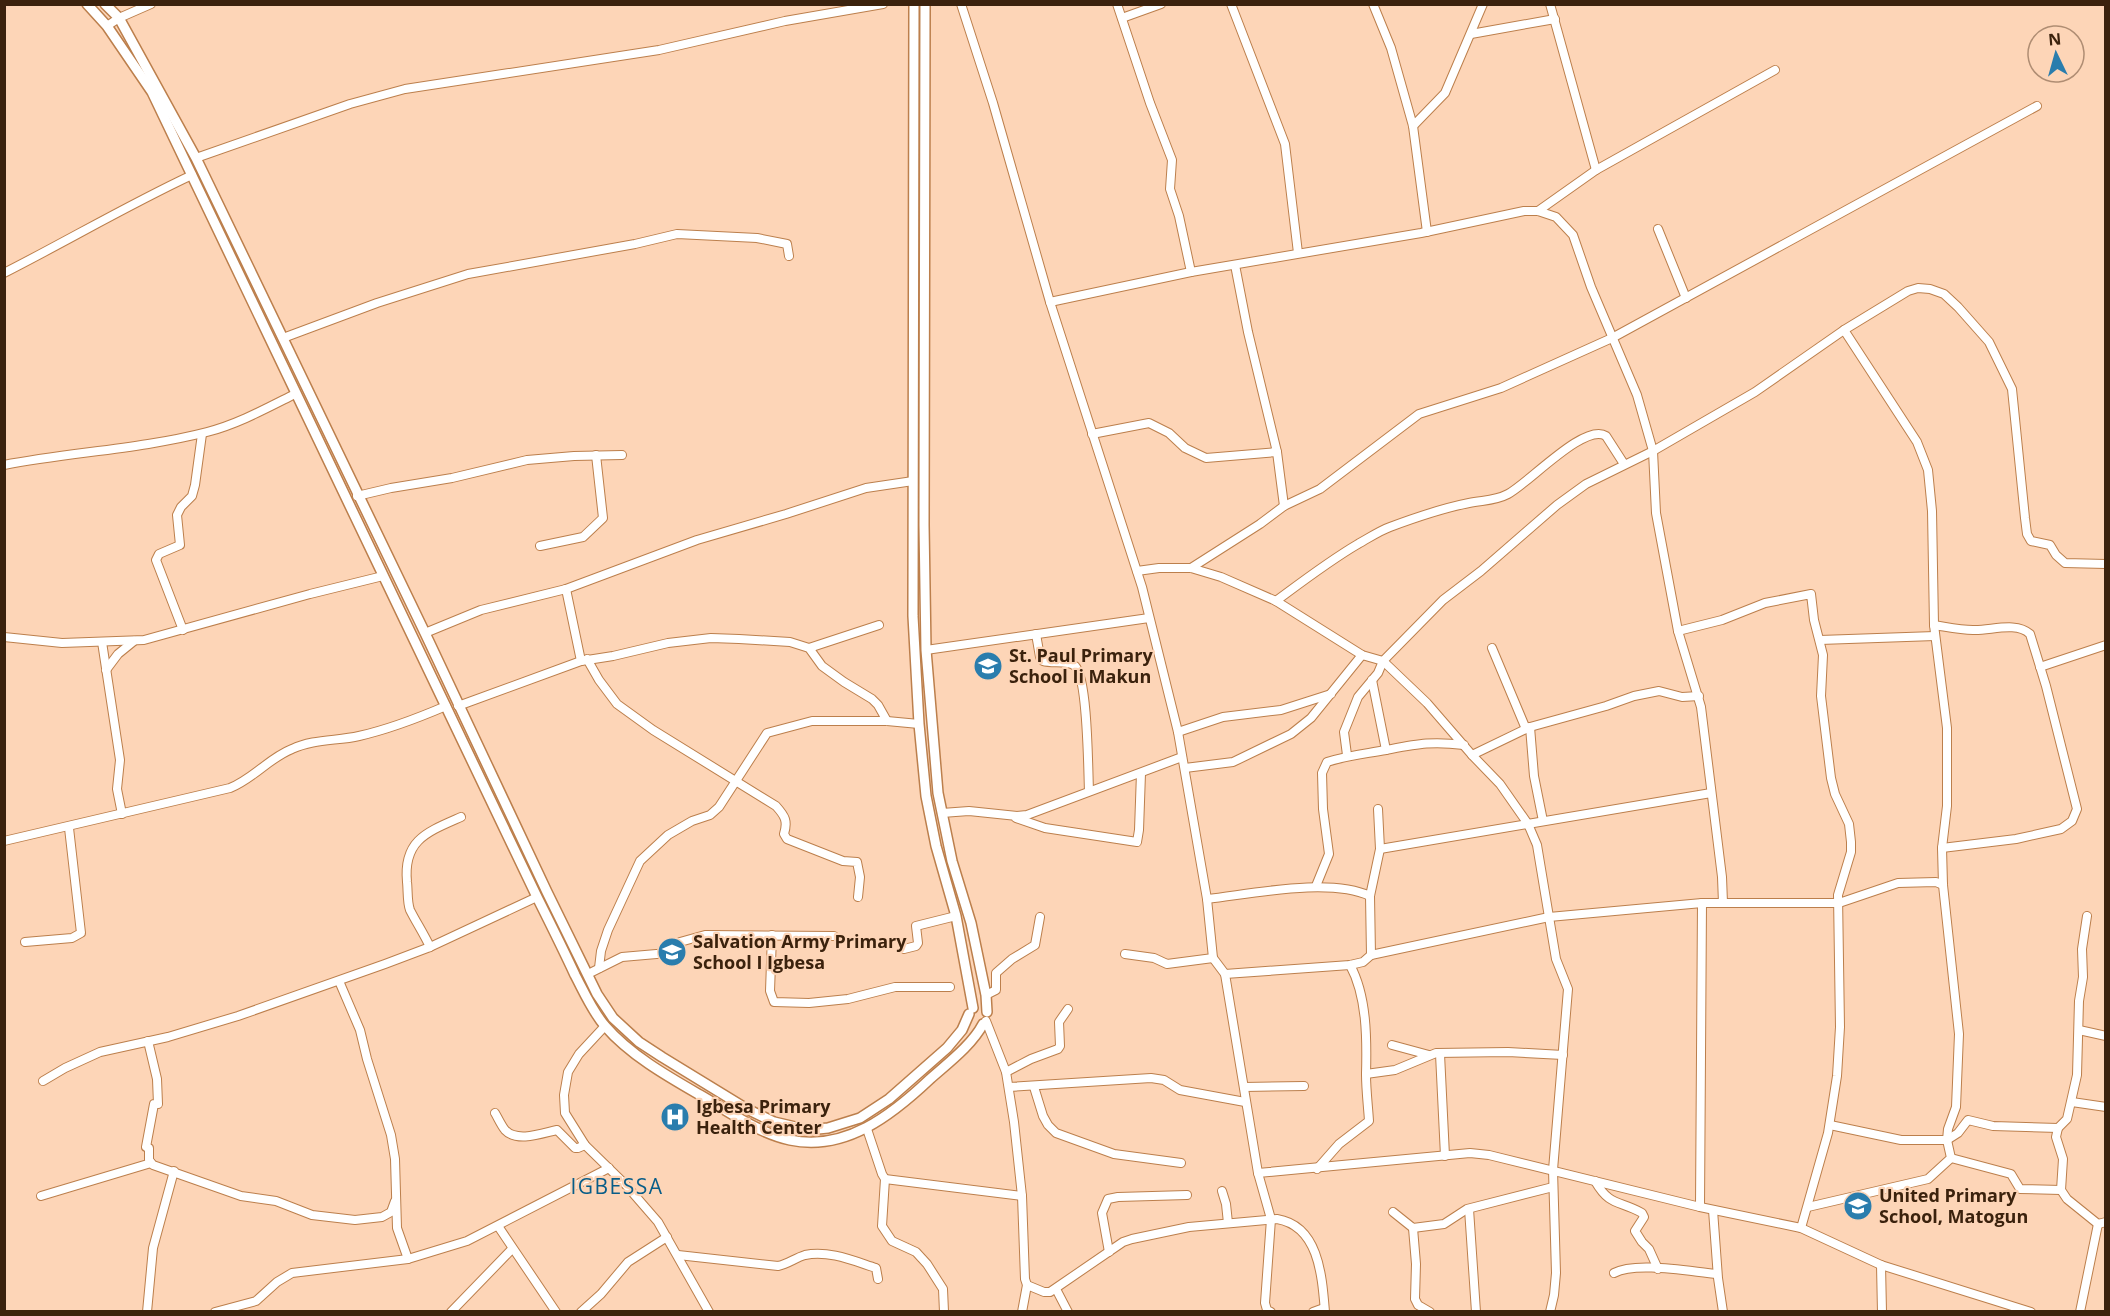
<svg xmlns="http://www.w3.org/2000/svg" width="2110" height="1316" font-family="'Open Sans',sans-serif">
<rect width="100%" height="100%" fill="#fdd5b7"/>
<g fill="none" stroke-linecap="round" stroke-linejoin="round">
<!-- minor casing -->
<g stroke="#bc7f4c" stroke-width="10">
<g id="minor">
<path d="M961 4 993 103 1050 302 1142 587 1178 732 1207 899 1213 958 1225 974 1258 1173 1271 1219 1265 1303 1267 1310 1271 1312"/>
<path d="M1117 4 1150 103 1172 160 1170 189 1179 216 1191 272"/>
<path d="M1231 4 1285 144 1298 253"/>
<path d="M1373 4 1391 48 1413 126 1427 232"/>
<path d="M1550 4 1596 170"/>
<path d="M1122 18 1161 4"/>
<path d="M107 26 119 18 151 4"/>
<path d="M1471 34 1555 19"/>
<path d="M1413 126 1445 93 1483 4"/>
<path d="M196 158 350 104 405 89 659 50 785 21 883 4"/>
<path d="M1538 211 1596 170 1775 70"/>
<path d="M1658 229 1686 298"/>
<path d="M1235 265 1248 332 1277 452 1284 506"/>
<path d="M4 273C67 241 128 205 192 175"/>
<path d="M1050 302 1191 272 1421 233 1524 211H1538L1556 217 1573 235 1591 287 1637 395 1653 451 1656 513 1678 631 1701 707 1722 877 1723 903"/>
<path d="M283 338 377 303 468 274 635 244 677 234 757 238 787 244 789 256"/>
<path d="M1092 434 1149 423 1169 433 1185 448 1206 458 1277 452"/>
<path d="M4 465C72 452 141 449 207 432 238 424 267 408 295 394"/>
<path d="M357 496 391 488 452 478 527 460 574 456 622 455"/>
<path d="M540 546 583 537 603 518 596 455"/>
<path d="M1191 568 1260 524 1284 506 1320 489 1419 414 1501 388 1612 338 2037 106"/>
<path d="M1137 571 1159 568H1191L1221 577 1276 601 1362 655 1383 661 1427 703 1472 755 1500 784 1528 824 1537 845 1556 959 1568 989 1553 1170 1556 1273 1554 1295 1550 1312"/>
<path d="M566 589 581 661"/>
<path d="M1276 601C1303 581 1329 561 1358 544 1369 538 1379 531 1390 527 1414 518 1444 508 1469 503 1483 500 1495 501 1508 494 1529 483 1585 422 1606 436L1624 464"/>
<path d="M1934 625C1947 627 1960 630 1973 630 1990 631 2016 621 2030 634L2046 686 2077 809 2072 821 2061 829 2016 839 1942 848"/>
<path d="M183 630 156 560 159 554 180 545 177 515 181 507 192 496 195 485 202 434"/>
<path d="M1678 631 1722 620 1765 603 1811 594 1814 620 1823 655 1821 696 1831 778 1835 794 1849 824 1851 842V852L1838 895 1840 1027 1837 1076 1828 1133 1801 1228"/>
<path d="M425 633 481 610 566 589 697 540 786 514 866 488 913 481"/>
<path d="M1036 634 1040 657 1043 661C1052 664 1068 660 1075 666 1088 678 1088 770 1089 791"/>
<path d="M4 637 62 643 144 640 310 594 383 576"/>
<path d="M1820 640 1935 636"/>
<path d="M102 642 120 760 117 789 122 814"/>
<path d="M809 648 879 625"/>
<path d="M1492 648 1526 729"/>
<path d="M926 650 1149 618"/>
<path d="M587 659 599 680 617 704 653 730 776 806C785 816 788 821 784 834L787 839 843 861 857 862 860 877 858 897"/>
<path d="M2040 667 2106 645"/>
<path d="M106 670 118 654 134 641"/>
<path d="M1372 680 1386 750"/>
<path d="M458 706 581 661 613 656 668 643 711 638 739 639 790 642 809 648 822 666 844 682 872 699 878 705 887 721"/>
<path d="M1530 727 1534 776 1543 821"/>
<path d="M1178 732 1223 717 1281 710 1331 694"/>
<path d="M1347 755 1344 732 1358 697 1378 673 1383 661 1443 600 1481 571 1557 505 1586 484 1653 451 1755 392 1844 330 1908 291 1918 288 1930 289 1944 294 1958 307 1989 342 2012 389 2025 518 2027 534 2031 541 2050 545 2056 555 2065 563 2106 564"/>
<path d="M1472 755 1530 727 1606 706 1634 696 1659 691 1682 697 1699 696"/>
<path d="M1185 768 1233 762 1291 734 1311 718 1362 655"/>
<path d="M942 813 969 811 1017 816 1027 815 1182 757"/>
<path d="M1016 818 1045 828 1137 842 1139 830 1141 773"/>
<path d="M4 841 230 788C253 779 269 758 292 749 313 739 337 741 359 736 390 729 418 718 446 706"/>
<path d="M1380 849 1711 793"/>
<path d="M1316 886 1329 854 1323 809 1322 773 1327 762C1349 755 1364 754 1386 750 1418 744 1431 741 1464 745"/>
<path d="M1207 899C1252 894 1329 877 1370 896"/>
<path d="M2087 916 2082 949 2083 977 2079 1001 2077 1075 2067 1119 2058 1128 2056 1137 2063 1159 2061 1190 2067 1199 2098 1224 2106 1222"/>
<path d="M772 935 770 991 774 1002 809 1003 848 999 895 987H950"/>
<path d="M25 942 72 938 81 933 69 828"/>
<path d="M430 947C424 934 416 922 410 910 407 902 408 890 407 882 403 840 427 832 461 817"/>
<path d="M904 949 916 946 918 943 916 926 956 916"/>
<path d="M1125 954 1154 958 1167 964 1213 958"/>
<path d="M1371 955 1370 896 1380 849 1378 809"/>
<path d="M599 968 601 951 608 930 640 861 668 835 692 821 710 815 719 807 767 733 812 721H887L919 724"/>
<path d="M588 974 622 957 668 953 680 942 705 935 834 936"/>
<path d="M1225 974 1350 965 1363 962 1371 955 1549 917 1702 903H1839L1898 883 1936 882 1943 885"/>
<path d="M339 981 360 1030 367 1059 391 1135 395 1159 397 1228 408 1259"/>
<path d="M986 995 996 990V973L1012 959 1035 945 1040 917"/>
<path d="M986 1021 1006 1072 1014 1122 1022 1196 1025 1279 1027 1285 1044 1292H1050L1123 1242 1132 1239 1189 1227 1277 1219C1319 1226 1322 1276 1325 1312"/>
<path d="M605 1026 579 1054 568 1072 564 1095 565 1113 585 1145 625 1184 658 1222 709 1312"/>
<path d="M2079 1030 2106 1036"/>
<path d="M148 1041 157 1079 158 1104H154L146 1147 149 1148V1160L153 1165 241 1196 276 1201 312 1215 355 1220 382 1217 391 1212 395 1201"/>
<path d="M1392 1045 1429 1055"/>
<path d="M1440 1054 1445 1156"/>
<path d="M1006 1072 1031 1059 1058 1049 1060 1046 1059 1022 1068 1009"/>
<path d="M1366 1074 1395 1070 1436 1053 1508 1052 1563 1055"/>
<path d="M43 1081 65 1068 100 1052 168 1037 238 1016 385 964 430 947 537 897"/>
<path d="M1009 1087 1151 1078 1164 1080 1180 1090 1245 1102"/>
<path d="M1034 1087 1043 1116 1048 1125 1056 1133 1114 1154 1181 1163"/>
<path d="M1244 1087 1304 1086"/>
<path d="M2072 1102 2106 1107"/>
<path d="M495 1113C498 1118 501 1125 505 1130 517 1143 543 1133 557 1130L575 1148H578L585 1145"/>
<path d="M1830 1125 1901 1140H1947L1958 1133 1968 1120 1993 1126 2058 1128"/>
<path d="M867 1129 882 1174 885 1179 882 1226 892 1241 916 1252 927 1264 943 1289 944 1312"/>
<path d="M1951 1158 2011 1174 2020 1189 2061 1190"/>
<path d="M1317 1169 1339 1144 1369 1121C1368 1105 1366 1090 1366 1074 1367 1039 1367 996 1350 965"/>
<path d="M1258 1173 1470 1153 1489 1155 1700 1207 1801 1228 1881 1265 2031 1312"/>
<path d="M885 1179 1022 1196"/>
<path d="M1595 1181C1610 1207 1619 1200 1642 1213L1644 1217 1635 1231 1642 1242 1649 1249 1658 1269"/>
<path d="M1222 1191 1226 1204 1228 1223"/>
<path d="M41 1196 151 1163"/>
<path d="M1700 1207 1702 903"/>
<path d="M1808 1207 1928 1179 1951 1158 1947 1140 1948 1129 1956 1107 1959 1034 1943 885 1942 848 1947 806V728L1934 625 1932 511 1928 470 1917 442 1844 330"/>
<path d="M1469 1209 1476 1312"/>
<path d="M1713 1210 1718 1278 1723 1312"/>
<path d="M1393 1212 1413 1228 1444 1224 1467 1209 1553 1187"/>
<path d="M498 1226 556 1312"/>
<path d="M1413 1228 1416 1264 1415 1299 1418 1305 1430 1312"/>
<path d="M1109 1252 1102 1213 1108 1199 1118 1197 1187 1195"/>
<path d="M678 1255 778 1266C788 1264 795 1258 805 1255 829 1250 854 1261 876 1268L878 1279"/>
<path d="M1881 1265 1882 1312"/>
<path d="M1614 1273C1636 1261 1692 1272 1717 1274"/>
<path d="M1056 1289 1068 1312"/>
<path d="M147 1312 153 1248 174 1171"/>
<path d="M215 1312 256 1301 277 1282 292 1273 408 1259 467 1241 609 1168"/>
<path d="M451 1312 512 1249"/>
<path d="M581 1312 601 1294 628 1262 667 1237"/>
<path d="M1022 1312 1027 1285"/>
<path d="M1313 1312 1324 1308"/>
<path d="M2080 1312 2098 1224"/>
</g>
</g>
<!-- tertiary casing -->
<g stroke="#bc7f4c" stroke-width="12">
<g id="tertiary">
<path d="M87 4 107 26 152 92 537 897C550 923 563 949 575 975 584 992 592 1011 605 1026 630 1055 667 1076 700 1095 728 1111 758 1133 790 1140 845 1152 892 1115 930 1079 948 1063 972 1045 983 1024"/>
<path d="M105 4 119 18 196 158 425 633 547 892 597 994 613 1018 639 1042 662 1057 747 1109 774 1122 808 1130 828 1128 860 1118 889 1099 947 1048 962 1030 969 1014"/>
<path d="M914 4 913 616 919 724 926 796 936 846 956 916 973 1008"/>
<path d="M925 4 924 525 926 650 938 793 952 861 971 923 986 995 987 1012"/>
</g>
</g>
<!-- minor -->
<use href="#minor" stroke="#fff" stroke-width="8"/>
<!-- tertiary -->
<use href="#tertiary" stroke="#fff" stroke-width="9"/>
</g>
<!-- icons -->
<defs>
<g id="school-disc" transform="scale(1.5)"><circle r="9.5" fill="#2a7dad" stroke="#fdd5b7"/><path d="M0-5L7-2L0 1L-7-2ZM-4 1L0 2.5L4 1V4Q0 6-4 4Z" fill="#fff"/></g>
<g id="hospital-disc" transform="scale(1.5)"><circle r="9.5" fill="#2a7dad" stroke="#fdd5b7"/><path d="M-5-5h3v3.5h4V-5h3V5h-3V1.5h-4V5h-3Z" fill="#fff"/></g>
</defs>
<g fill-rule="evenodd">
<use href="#school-disc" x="988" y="666"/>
<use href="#school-disc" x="672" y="952"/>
<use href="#hospital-disc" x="675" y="1117"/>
<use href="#school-disc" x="1858" y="1206"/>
</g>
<g text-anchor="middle" stroke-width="4.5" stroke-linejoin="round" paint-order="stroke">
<!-- poi labels -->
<g font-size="18" font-weight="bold" fill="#3b220d" stroke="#fdd5b7" text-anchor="start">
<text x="1009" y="662">St. Paul Primary<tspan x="1009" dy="21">School Ii Makun</tspan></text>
<text x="693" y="948">Salvation Army Primary<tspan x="693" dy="21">School I Igbesa</tspan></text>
<text x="696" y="1113">Igbesa Primary<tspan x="696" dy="21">Health Center</tspan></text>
<text x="1879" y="1202">United Primary<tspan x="1879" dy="21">School, Matogun</tspan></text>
</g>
<!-- quarter labels -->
<g font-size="21" letter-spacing="1.5" fill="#085d88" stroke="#fdd5b7">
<text x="617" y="1194">IGBESSA</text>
</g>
</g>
<!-- border -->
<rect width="2110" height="1316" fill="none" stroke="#3b220d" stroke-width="12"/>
<!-- north arrow -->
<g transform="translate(2056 54) rotate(355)"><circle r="28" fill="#fdd5b7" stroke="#af8d73" stroke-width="1.5"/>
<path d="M0-4.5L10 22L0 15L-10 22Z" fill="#2a7dad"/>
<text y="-9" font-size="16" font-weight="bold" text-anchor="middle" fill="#3b220d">N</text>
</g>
</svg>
